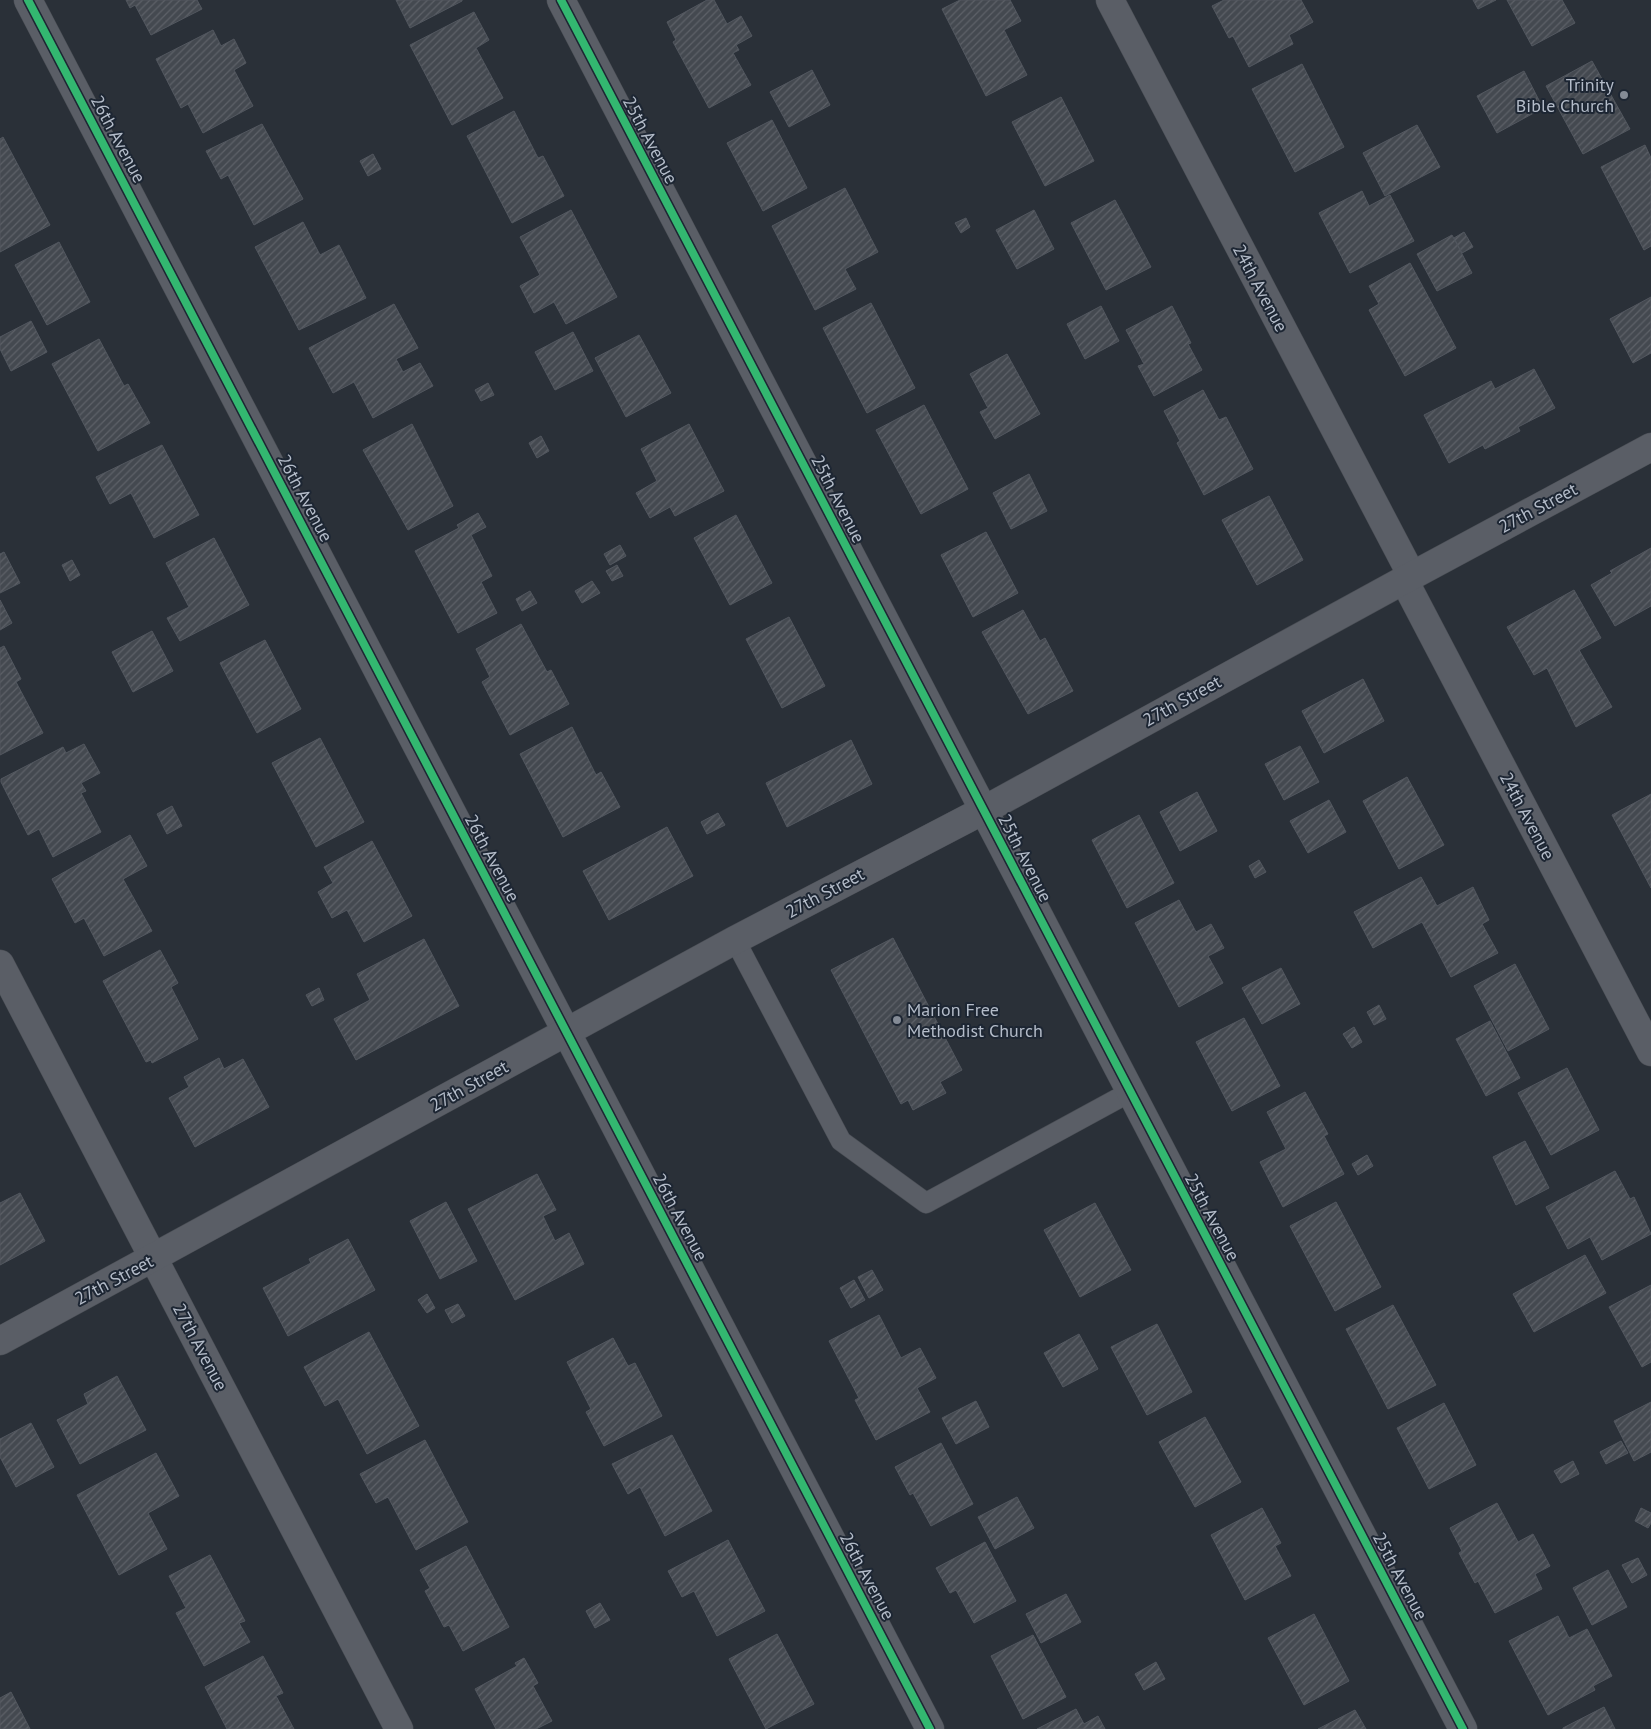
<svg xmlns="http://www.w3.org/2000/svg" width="1651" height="1729" font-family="'PT Sans',sans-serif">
<defs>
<pattern id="building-hatch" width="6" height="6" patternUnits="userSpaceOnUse" patternTransform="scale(1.25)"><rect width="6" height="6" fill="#444950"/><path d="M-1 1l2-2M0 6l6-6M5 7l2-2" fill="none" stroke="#5d6168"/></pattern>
</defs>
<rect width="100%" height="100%" fill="#2a3038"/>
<!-- building -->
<g fill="url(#building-hatch)" stroke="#52575f">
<path d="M126 0H197L202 9 151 35 135 5 130 8Z"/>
<path d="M396 0H462V1L410 28Z"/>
<path d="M707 0H714L727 24 741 16 752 36 736 45 739 50 733 53 751 85 709 108 673 42 676 40 667 22Z"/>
<path d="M960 0H1010L1021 21 1004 30 1027 75 986 96 942 9Z"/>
<path d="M1224 0H1301L1313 22 1289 35 1293 44 1249 67 1233 36 1229 38 1212 6Z"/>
<path d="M1473 0H1496L1478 9Z"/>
<path d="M1507 0H1562L1575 23 1532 46Z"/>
<path d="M474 12 489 40 476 48 503 98 452 125 410 45Z"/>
<path d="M213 30 221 46 234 39 246 63 234 70 253 106 203 133 188 104 181 108 156 59Z"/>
<path d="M1592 61 1630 129 1583 154 1546 86Z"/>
<path d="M1302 64 1344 147 1295 172 1252 89Z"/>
<path d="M812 70 830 105 789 127 770 92Z"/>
<path d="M1524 71 1543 108 1497 133 1477 96Z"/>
<path d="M1061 97 1094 161 1045 186 1012 122Z"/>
<path d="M514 111 538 158 543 156 564 196 512 223 467 136Z"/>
<path d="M772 120 807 188 763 211 727 143Z"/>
<path d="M262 124 303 199 254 225 228 175 221 179 206 151Z"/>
<path d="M1417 125 1440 167 1385 196 1363 153Z"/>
<path d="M3 137 50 225 0 252V139Z"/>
<path d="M1645 145 1651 158V246L1644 250 1601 167Z"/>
<path d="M373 154 381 169 368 176 360 161Z"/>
<path d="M845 188 878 252 845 269 856 289 815 310 772 226Z"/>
<path d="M1362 191 1369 206 1390 195 1414 241 1350 273 1319 213Z"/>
<path d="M1115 200 1151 267 1106 290 1071 223Z"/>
<path d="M571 210 617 297 566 324 554 302 534 313 520 286 540 275 520 237Z"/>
<path d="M1034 210 1054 249 1017 269 996 230Z"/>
<path d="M966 218 970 227 961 233 955 223Z"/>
<path d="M303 222 320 255 339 245 366 298 299 330 255 247Z"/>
<path d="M1464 232 1473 247 1462 253 1454 238Z"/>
<path d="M1452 235 1472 273 1437 291 1417 254Z"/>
<path d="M59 242 90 302 47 325 15 265Z"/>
<path d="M1410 263 1456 348 1405 376 1369 310 1379 304 1369 286Z"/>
<path d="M1651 297V353L1633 363 1610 319Z"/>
<path d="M871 303 915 388 867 413 823 328Z"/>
<path d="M394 304 418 348 396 359 403 372 420 363 433 386 373 418 354 382 333 393 309 348Z"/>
<path d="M1101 306 1119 341 1085 359 1067 324Z"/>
<path d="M1172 306 1191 343 1188 344 1202 370 1154 396 1138 366 1144 364 1126 330Z"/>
<path d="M31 321 47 352 11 371 0 349V337Z"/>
<path d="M573 332 593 371 555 390 535 352Z"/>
<path d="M639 335 671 393 626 417 595 358Z"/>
<path d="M99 339 124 386 128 384 150 423 98 451 52 364Z"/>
<path d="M1007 354 1040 414 995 439 980 412 988 408 970 374Z"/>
<path d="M1534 369 1555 408 1518 427 1520 431 1485 449 1483 445 1449 463 1424 415 1491 381 1495 389Z"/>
<path d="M488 383 494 395 481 401 475 390Z"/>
<path d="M1203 390 1219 420 1226 417 1253 469 1204 495 1177 443 1180 441 1164 411Z"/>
<path d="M924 405 968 489 921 514 876 430Z"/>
<path d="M412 424 453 506 408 530 363 450Z"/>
<path d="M689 424 724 491 675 516 670 507 650 518 636 493 657 481 641 449Z"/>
<path d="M541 436 549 451 537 458 529 443Z"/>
<path d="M162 445 199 515 154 538 131 493 110 504 96 477Z"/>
<path d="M1029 474 1047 511 1011 529 993 493Z"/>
<path d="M1269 496 1303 560 1257 585 1222 520Z"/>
<path d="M478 513 486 527 471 535 492 576 481 582 497 613 458 633 415 551 459 528 457 525Z"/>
<path d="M736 515 772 583 730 605 694 538Z"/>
<path d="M986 532 1018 593 973 617 941 555Z"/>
<path d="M214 538 249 605 180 641 167 618 189 607 166 563Z"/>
<path d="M620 545 626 556 610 565 604 554Z"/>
<path d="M1651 548V606L1615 626 1591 585 1612 573 1610 571Z"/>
<path d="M4 552 20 583 0 593V554Z"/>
<path d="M72 560 80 575 70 581 62 565Z"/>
<path d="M617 565 623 576 612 581 606 571Z"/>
<path d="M592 581 600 593 582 603 575 591Z"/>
<path d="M1574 590 1601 638 1579 650 1612 707 1576 727 1547 668 1534 675 1507 627Z"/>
<path d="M530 591 537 603 522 611 516 599Z"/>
<path d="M0 600 12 623 0 630Z"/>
<path d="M1023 610 1040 641 1045 638 1073 691 1028 714 982 632Z"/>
<path d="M789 617 825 686 782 708 746 639Z"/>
<path d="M521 624 547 672 551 670 569 704 510 735 482 682 490 677 476 649Z"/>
<path d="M152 631 173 671 133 692 112 652Z"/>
<path d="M265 640 301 709 257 733 220 663Z"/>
<path d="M4 646 21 679 16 682 43 733 0 755V648Z"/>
<path d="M1363 679 1384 721 1324 753 1302 711Z"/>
<path d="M572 727 596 775 601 772 620 807 563 837 520 754Z"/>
<path d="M320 738 364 822 316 847 272 763Z"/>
<path d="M851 740 872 784 787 827 766 783Z"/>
<path d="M84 744 100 773 81 783 86 791 81 793 101 832 53 857 39 829 28 835 1 782V779L63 747 66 753Z"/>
<path d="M1300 746 1319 782 1284 800 1265 764Z"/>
<path d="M1407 777 1444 845 1399 869 1363 801Z"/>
<path d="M1197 792 1217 831 1180 851 1160 812Z"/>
<path d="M1651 794V888L1612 815Z"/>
<path d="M1329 800 1346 832 1308 853 1290 821Z"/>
<path d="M172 806 182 826 167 834 157 814Z"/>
<path d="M718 813 725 825 707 834 701 822Z"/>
<path d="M1139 815 1174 883 1127 908 1092 840Z"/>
<path d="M667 827 693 876 609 920 583 871Z"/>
<path d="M130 835 147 866 123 879 152 931 104 956 84 918 75 923 52 879Z"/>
<path d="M372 841 412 916 364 942 347 910 332 918 318 892 333 883 324 867Z"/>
<path d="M1259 860 1266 872 1255 878 1249 866Z"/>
<path d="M1421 877 1437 906 1473 887 1489 920 1482 924 1498 953 1451 977 1422 922 1373 948 1354 912Z"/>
<path d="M1179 900 1196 932 1211 924 1224 948 1208 956 1223 983 1179 1007 1135 923Z"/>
<path d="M893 938 962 1070 940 1082 946 1093 913 1110 908 1100 901 1104 831 970Z"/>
<path d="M424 939 459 1006 356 1060 334 1019 370 1000 357 974Z"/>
<path d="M160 950 178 983 171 987 198 1039 152 1063 151 1060 146 1062 103 981Z"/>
<path d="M1515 964 1549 1029 1508 1051 1474 986Z"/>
<path d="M1281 968 1300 1004 1262 1024 1242 988Z"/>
<path d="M319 988 324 1000 312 1006 306 995Z"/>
<path d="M1379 1005 1386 1019 1374 1025 1367 1012Z"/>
<path d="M1244 1018 1280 1086 1232 1111 1196 1042Z"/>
<path d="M1490 1021 1520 1078 1486 1096 1456 1039Z"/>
<path d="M1354 1027 1362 1042 1352 1048 1343 1034Z"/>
<path d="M219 1058 224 1069 243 1059 269 1107 195 1147 169 1098 189 1087 184 1077Z"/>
<path d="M1567 1068 1599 1130 1551 1155 1518 1093Z"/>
<path d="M1305 1092 1328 1134 1324 1136 1344 1174 1283 1207 1260 1162 1286 1149 1267 1112Z"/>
<path d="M1525 1141 1549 1188 1516 1205 1493 1157Z"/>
<path d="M1367 1155 1373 1166 1358 1175 1352 1164Z"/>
<path d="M1615 1171 1630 1199 1634 1197 1651 1234 1602 1260 1590 1237 1568 1249 1546 1207Z"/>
<path d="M537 1174 556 1210 543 1216 555 1241 569 1233 584 1264 515 1300 468 1209Z"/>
<path d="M20 1193 45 1241 0 1265V1203Z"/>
<path d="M446 1202 477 1261 440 1279 410 1221Z"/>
<path d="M1336 1202 1381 1287 1335 1311 1290 1226Z"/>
<path d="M1095 1203 1131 1270 1080 1297 1044 1230Z"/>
<path d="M348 1239 375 1290 288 1336 263 1288 311 1263 309 1259Z"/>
<path d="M1585 1255 1606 1293 1534 1332 1513 1294Z"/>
<path d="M872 1270 883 1290 869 1298 858 1277Z"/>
<path d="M854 1280 865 1300 851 1308 840 1288Z"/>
<path d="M1651 1285V1362L1642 1367 1609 1307Z"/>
<path d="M427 1294 435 1308 427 1313 418 1300Z"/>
<path d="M458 1304 465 1316 452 1323 445 1310Z"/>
<path d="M1393 1305 1436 1385 1388 1409 1346 1329Z"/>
<path d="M879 1315 901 1358 920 1348 936 1378 917 1388 930 1412 876 1440 855 1400 859 1398 829 1341Z"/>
<path d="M1157 1324 1192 1392 1147 1415 1111 1347Z"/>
<path d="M369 1332 419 1426 367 1454 338 1399 325 1406 304 1367Z"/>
<path d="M1079 1334 1098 1369 1063 1387 1044 1353Z"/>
<path d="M613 1338 628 1366 635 1363 662 1416 604 1446 586 1412 591 1409 567 1362Z"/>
<path d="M117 1376 146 1430 80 1464 57 1420 88 1404 84 1394Z"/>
<path d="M976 1401 989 1427 956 1444 942 1418Z"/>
<path d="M1651 1402V1452L1634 1461 1614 1421Z"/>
<path d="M1444 1403 1476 1465 1429 1489 1397 1428Z"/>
<path d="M1205 1417 1241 1482 1195 1507 1159 1442Z"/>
<path d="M31 1423 54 1467 16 1487 0 1457V1439Z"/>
<path d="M672 1435 712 1511 665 1536 640 1487 628 1494 612 1464Z"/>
<path d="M425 1440 468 1522 416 1550 388 1497 376 1503 360 1474Z"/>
<path d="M1621 1441 1628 1453 1606 1464 1600 1452Z"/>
<path d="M941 1443 973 1504 931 1526 913 1493 910 1495 895 1467Z"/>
<path d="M156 1453 179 1496 148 1513 167 1549 119 1575 77 1495Z"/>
<path d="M1573 1461 1579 1474 1561 1483 1554 1471Z"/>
<path d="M1017 1497 1034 1528 995 1549 978 1517Z"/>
<path d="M1497 1503 1518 1542 1533 1534 1550 1566 1535 1574 1542 1589 1495 1613 1478 1581 1475 1583 1459 1553 1462 1551 1450 1528Z"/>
<path d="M1262 1508 1281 1543 1275 1546 1291 1576 1245 1600 1211 1535Z"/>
<path d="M1641 1508 1651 1513V1523L1648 1528 1635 1521Z"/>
<path d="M728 1540 765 1611 717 1636 694 1591 682 1597 668 1571Z"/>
<path d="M985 1542 1016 1601 974 1623 956 1590 950 1593 936 1568Z"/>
<path d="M466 1546 509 1627 463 1651 449 1625 444 1627 425 1591 430 1588 420 1570Z"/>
<path d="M210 1555 245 1621 239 1623 250 1642 204 1666 176 1613 186 1608 169 1576Z"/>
<path d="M1638 1558 1647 1575 1632 1583 1622 1565Z"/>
<path d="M1608 1570 1627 1607 1592 1625 1573 1588Z"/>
<path d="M1066 1594 1081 1622 1041 1643 1026 1614Z"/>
<path d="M600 1603 610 1620 595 1628 586 1611Z"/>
<path d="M1314 1614 1349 1681 1304 1705 1268 1638Z"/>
<path d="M1558 1616 1569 1638 1587 1629 1612 1676 1593 1686 1595 1690 1548 1715 1509 1641Z"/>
<path d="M777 1634 814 1704 766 1729 729 1659Z"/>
<path d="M1033 1635 1066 1697 1023 1719 991 1656Z"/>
<path d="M263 1656 283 1693 276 1696 294 1729H227L205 1687Z"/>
<path d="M524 1658 538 1683 533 1686 552 1721 536 1729H496L475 1689 517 1666 515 1663Z"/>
<path d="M1156 1662 1165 1679 1144 1690 1135 1674Z"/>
<path d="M11 1692 30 1729H0V1698Z"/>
<path d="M1604 1707 1615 1729H1563V1728Z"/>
<path d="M1076 1709 1084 1724 1098 1716 1105 1729H1037Z"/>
<path d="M1355 1710 1366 1729H1318Z"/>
</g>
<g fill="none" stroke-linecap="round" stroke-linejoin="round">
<!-- lane casing -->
<g stroke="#484c53" stroke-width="21">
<path id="lane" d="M735 940 841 1141 926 1203 1130 1092"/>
</g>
<!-- street casing -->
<g stroke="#484c53" stroke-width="29">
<g id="street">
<path d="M28 0 930 1729"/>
<path d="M561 0 1463 1729"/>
<path d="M1110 0 1412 576"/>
<path d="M1404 580 1651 1052"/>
<path d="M0 964 399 1729"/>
<path d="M0 1341 735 940 984 810 1404 580 1651 447"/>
</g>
</g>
<!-- lane -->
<use href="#lane" stroke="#5a5e66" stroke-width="20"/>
<!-- street -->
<use href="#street" stroke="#5a5e66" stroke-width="28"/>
<!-- cycleway casing -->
<g stroke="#1d2633" stroke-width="11">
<g id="cycleway">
<path d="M28 0 930 1729"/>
<path d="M561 0 1463 1729"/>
</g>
</g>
<!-- cycleway -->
<use href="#cycleway" stroke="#33b770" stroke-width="8"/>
</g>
<!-- markers -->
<g fill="#848b96" stroke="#1d2633" stroke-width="2">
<circle cx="1624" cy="95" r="5"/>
<circle cx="897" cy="1020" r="5"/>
</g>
<g text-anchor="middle" stroke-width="4" stroke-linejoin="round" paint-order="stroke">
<!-- poi labels -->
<g font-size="18" fill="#b4bcc9" stroke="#1d2633" text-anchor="end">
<text x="1614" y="91">Trinity<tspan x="1614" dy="21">Bible Church</tspan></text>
<text x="907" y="1016" text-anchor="start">Marion Free<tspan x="907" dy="21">Methodist Church</tspan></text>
</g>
<!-- street labels -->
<g font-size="18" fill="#b4bcc9" stroke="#1d2633">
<text transform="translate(118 139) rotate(62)" y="6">26th Avenue</text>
<text transform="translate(650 140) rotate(62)" y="6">25th Avenue</text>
<text transform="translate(1260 288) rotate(62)" y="6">24th Avenue</text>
<text transform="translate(305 498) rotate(62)" y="6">26th Avenue</text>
<text transform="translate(838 499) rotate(63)" y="6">25th Avenue</text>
<text transform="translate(1538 508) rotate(-28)" y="6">27th Street</text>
<text transform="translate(1182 701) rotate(-29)" y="6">27th Street</text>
<text transform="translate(1527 816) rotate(62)" y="6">24th Avenue</text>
<text transform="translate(492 858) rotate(62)" y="6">26th Avenue</text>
<text transform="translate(1025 858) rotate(63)" y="6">25th Avenue</text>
<text transform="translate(825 893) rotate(-28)" y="6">27th Street</text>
<text transform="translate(469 1086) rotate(-29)" y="6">27th Street</text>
<text transform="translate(680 1217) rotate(62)" y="6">26th Avenue</text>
<text transform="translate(1212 1217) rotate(62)" y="6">25th Avenue</text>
<text transform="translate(114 1280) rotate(-28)" y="6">27th Street</text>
<text transform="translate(200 1347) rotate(62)" y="6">27th Avenue</text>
<text transform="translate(867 1576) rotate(62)" y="6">26th Avenue</text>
<text transform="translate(1400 1576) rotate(62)" y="6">25th Avenue</text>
</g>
</g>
</svg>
